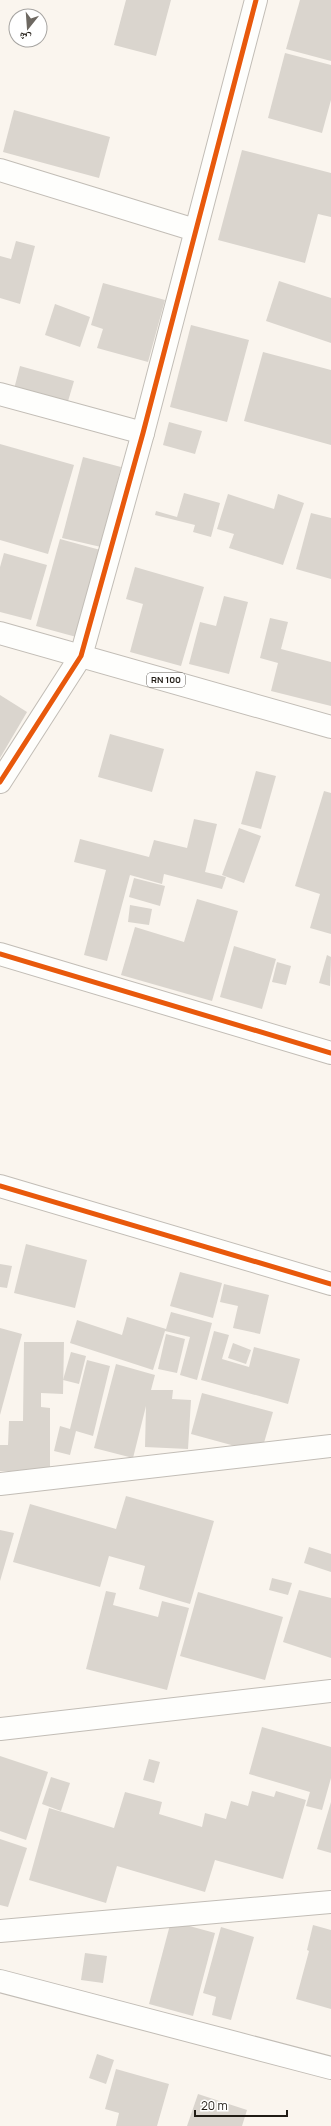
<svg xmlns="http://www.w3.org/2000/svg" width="331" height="2126" font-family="Manrope,'Noto Naskh Arabic',sans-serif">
<rect width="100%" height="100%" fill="#faf5ee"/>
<!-- building -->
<g fill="#dad5ce">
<path d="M126 0H171L156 56 114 45Z"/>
<path d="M300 0H331V61L286 49Z"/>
<path d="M285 53 331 65V100L322 133 268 118Z"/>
<path d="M14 110 110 137 99 178 3 152Z"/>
<path d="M242 150 331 173V217L318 214 305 263 218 240Z"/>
<path d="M16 241 35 246 20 304 0 298V256L11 259Z"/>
<path d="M279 281 331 298V343L266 321Z"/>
<path d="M103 283 165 300 148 362 97 348 103 329 91 325Z"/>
<path d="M55 304 90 317 80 347 45 335Z"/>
<path d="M191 325 249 340 227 422 170 407Z"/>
<path d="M263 352 331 370V445L244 421Z"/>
<path d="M20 366 74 381 66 408 13 393Z"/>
<path d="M169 422 202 431 195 454 163 445Z"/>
<path d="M0 444 74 465 48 554 0 540Z"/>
<path d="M83 457 121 467 101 547 62 538Z"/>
<path d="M184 493 220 503 211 537 193 532 195 525 155 515 156 511 177 517Z"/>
<path d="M228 494 274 509 278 494 304 503 283 565 229 548 234 534 217 529Z"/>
<path d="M311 513 331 518V579L296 569Z"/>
<path d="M60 539 104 551 80 638 36 626Z"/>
<path d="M4 553 47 565 31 620 0 612V567Z"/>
<path d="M135 567 204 587 181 666 130 652 143 604 126 599Z"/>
<path d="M224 596 248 602 229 674 189 664 200 622 216 626Z"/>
<path d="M270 618 288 622 281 649 331 662V706L271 691 278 663 260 658Z"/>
<path d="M0 695 27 712 0 758Z"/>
<path d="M110 734 164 749 152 792 98 777Z"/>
<path d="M256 771 276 776 261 829 241 824Z"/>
<path d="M324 791 331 793V934L310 928 320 894 295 886Z"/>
<path d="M194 819 217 824 205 872 226 877 222 889 164 874 162 884 130 875 107 961 84 955 106 870 74 862 80 839 149 857 154 840 187 848Z"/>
<path d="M239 828 261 836 244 883 222 875Z"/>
<path d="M134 878 165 886 160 906 129 897Z"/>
<path d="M197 899 238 911 212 1001 121 975 135 927 184 942Z"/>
<path d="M130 905 152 909 149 925 128 922Z"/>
<path d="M234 946 276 959 262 1009 220 997Z"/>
<path d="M327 955 331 957 330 986 319 983Z"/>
<path d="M277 962 291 966 286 985 272 982Z"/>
<path d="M26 1244 87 1260 75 1308 14 1293Z"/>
<path d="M0 1264 12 1266 7 1288 0 1287Z"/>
<path d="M180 1272 222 1283 213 1318 170 1306Z"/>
<path d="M224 1284 269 1295 260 1334 233 1328 238 1306 220 1302Z"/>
<path d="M171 1312 212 1323 197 1380 180 1375 190 1337 165 1331 153 1370 70 1343 77 1320 122 1335 127 1317 166 1329Z"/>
<path d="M0 1328 22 1334 0 1415Z"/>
<path d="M214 1331 229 1335 222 1359 249 1367 254 1347 300 1359 288 1404 201 1380Z"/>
<path d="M166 1334 185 1339 177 1373 158 1369Z"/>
<path d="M24 1342H64L63 1394 41 1393V1407L50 1408V1472L0 1471V1445H8L9 1421H23Z"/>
<path d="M233 1343 251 1350 246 1364 228 1358Z"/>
<path d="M71 1352 86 1356 79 1384 63 1380Z"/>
<path d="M87 1360 110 1366 93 1436 76 1431 70 1455 54 1451 60 1426 70 1429Z"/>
<path d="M116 1364 155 1375 151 1390H173L172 1399 191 1400 188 1449 145 1447 146 1406 133 1458 94 1448Z"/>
<path d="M202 1393 273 1412 261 1453 191 1434Z"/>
<path d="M126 1496 214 1521 190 1604 139 1589 145 1566 109 1556 100 1587 13 1562 30 1504 116 1529Z"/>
<path d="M0 1530 14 1533 0 1581Z"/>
<path d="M309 1547 331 1554V1572L304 1563Z"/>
<path d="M272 1578 292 1583 288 1595 269 1590Z"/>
<path d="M299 1590 331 1598V1658L283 1642Z"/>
<path d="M106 1591 116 1593 113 1605 158 1617 162 1601 189 1608 167 1690 86 1669Z"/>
<path d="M198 1592 283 1617 265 1680 180 1656Z"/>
<path d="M262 1727 331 1747V1778L322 1810 306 1806 310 1792 249 1774Z"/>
<path d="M0 1756 48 1772 26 1840 0 1831Z"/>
<path d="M149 1759 160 1762 154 1783 143 1780Z"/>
<path d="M51 1777 70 1783 61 1811 42 1804Z"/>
<path d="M252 1791 274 1797 276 1791 306 1800 283 1879 215 1860 205 1892 117 1866 106 1903 29 1880 49 1808 114 1828 125 1792 162 1802 159 1814 202 1827 205 1813 226 1819 231 1801 248 1806Z"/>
<path d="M331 1802V1853L317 1849Z"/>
<path d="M0 1839 27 1848 8 1907 0 1905Z"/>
<path d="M171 1921 215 1933 193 2016 149 2004Z"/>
<path d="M313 1925 331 1930V2009L296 1999 309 1951 307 1950Z"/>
<path d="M221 1927 254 1937 231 2020 212 2015 216 1997 203 1993Z"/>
<path d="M85 1953 107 1956 103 1983 81 1980Z"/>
<path d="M97 2054 114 2060 106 2084 89 2078Z"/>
<path d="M116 2069 169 2084 157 2126H116L119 2113 105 2109Z"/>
<path d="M198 2094 247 2110 242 2126H187Z"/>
</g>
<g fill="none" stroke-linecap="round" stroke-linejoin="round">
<!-- street casing -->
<g stroke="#c2bdb6" stroke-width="24">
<g id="street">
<path d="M0 170 195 230"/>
<path d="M0 394 143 433"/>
<path d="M0 782 81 656 143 433 256 0"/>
<path d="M0 954 331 1053"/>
<path d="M0 1186 331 1284"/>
<path d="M0 1484 331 1446"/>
<path d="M0 1729 331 1691"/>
<path d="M0 1931 331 1902"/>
<path d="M0 1981 331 2068"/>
</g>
</g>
<!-- primary casing -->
<g stroke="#c2bdb6" stroke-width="24">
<path id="primary" d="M0 633 331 727"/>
</g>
<!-- street -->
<use href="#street" stroke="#fefefc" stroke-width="22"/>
<!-- primary -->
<use href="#primary" stroke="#fefefc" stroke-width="22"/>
<!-- cycleway casing -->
<g stroke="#fff" stroke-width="8">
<g id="cycleway">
<path d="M0 782 81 656 143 433 256 0"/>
<path d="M0 954 331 1053"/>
<path d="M0 1186 331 1284"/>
</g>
</g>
<!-- cycleway -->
<use href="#cycleway" stroke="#e8590c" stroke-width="5"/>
</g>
<g text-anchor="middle" stroke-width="4" stroke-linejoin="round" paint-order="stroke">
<!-- shield labels -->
<rect fill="#fff" stroke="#64605b" stroke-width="1" x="147" y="673" width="38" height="14" rx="3"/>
<g font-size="9" font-weight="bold" fill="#211c15">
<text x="166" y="683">RN 100</text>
</g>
</g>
<!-- north arrow -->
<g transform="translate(28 28) rotate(197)"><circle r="19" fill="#ffffff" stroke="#a6a4a1"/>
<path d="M0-3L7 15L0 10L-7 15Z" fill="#6d6861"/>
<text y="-6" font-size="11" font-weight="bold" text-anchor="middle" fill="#211c15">ش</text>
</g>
<!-- scale -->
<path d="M195 2110v6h92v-6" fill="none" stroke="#211c15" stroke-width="2"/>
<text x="201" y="2110" font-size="12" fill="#211c15" stroke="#ffffff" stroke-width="3" paint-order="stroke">20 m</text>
</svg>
